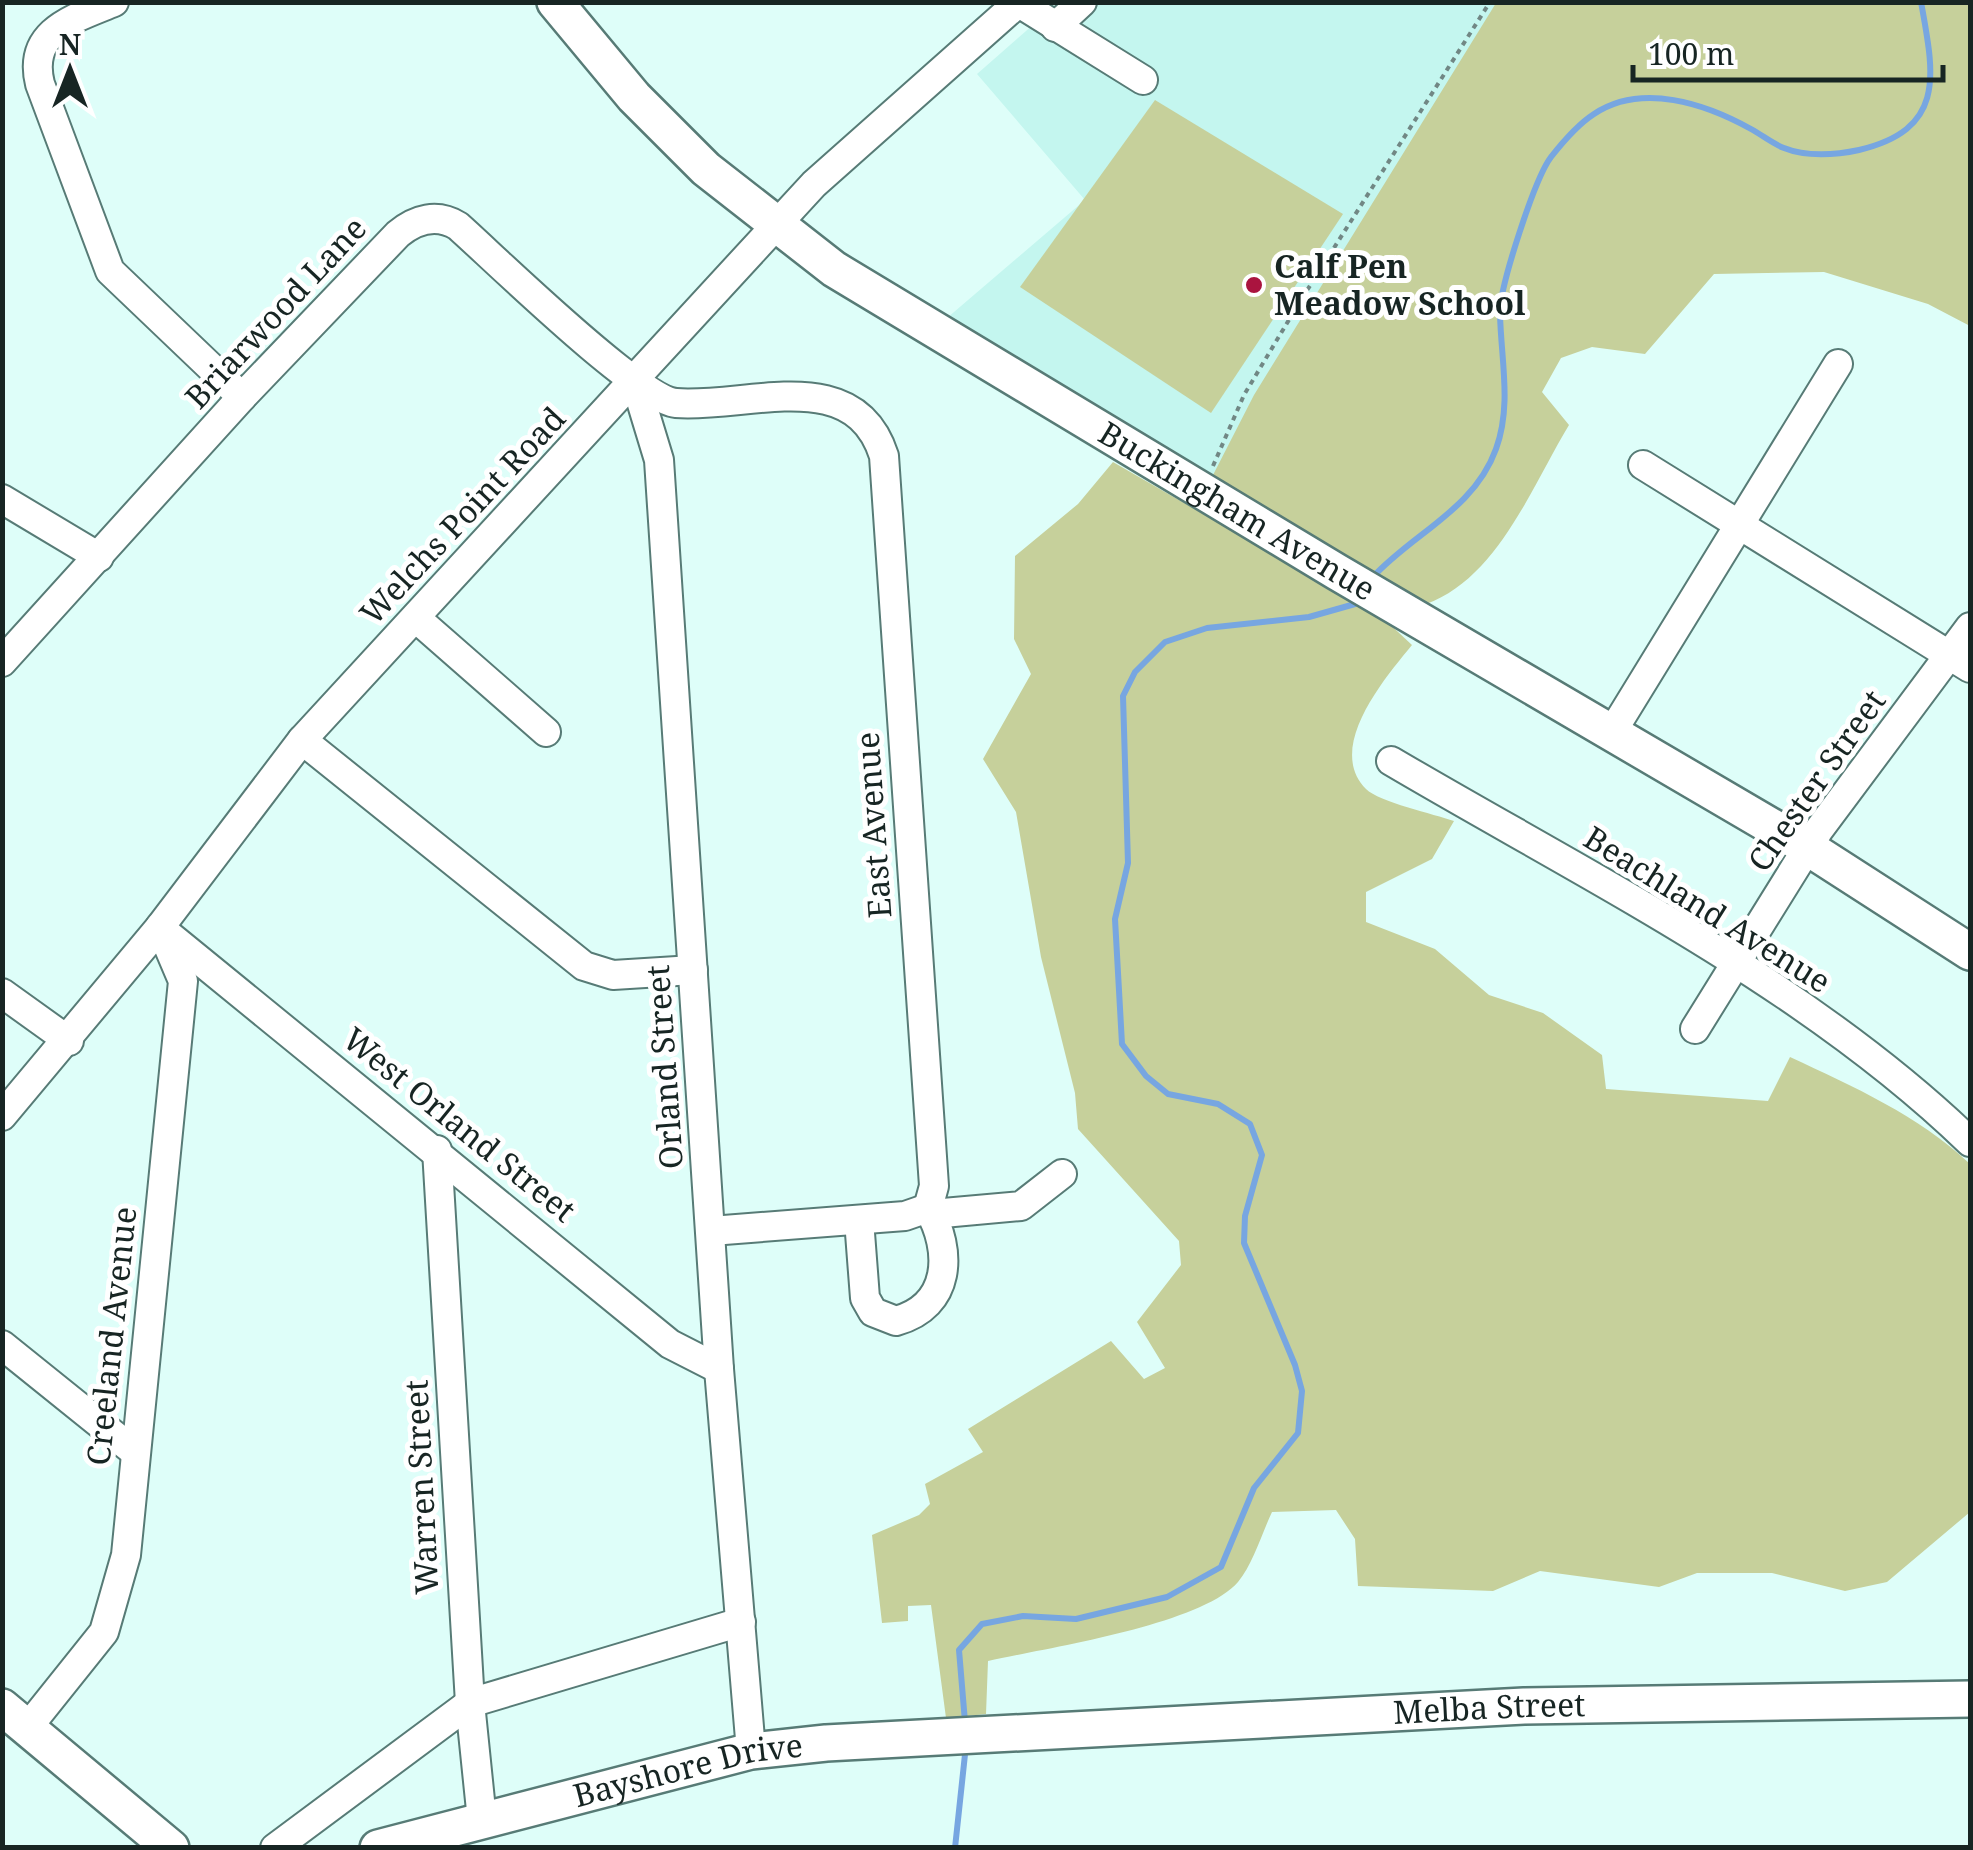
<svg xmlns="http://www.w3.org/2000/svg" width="1973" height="1850" font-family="'Noto Serif',serif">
<rect width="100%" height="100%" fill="#defef9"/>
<!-- built -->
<path fill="#c4f6ef" d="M1058 3H1902L1698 86 1410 592 947 318 1085 200 977 74Z"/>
<!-- green -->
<g fill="#c6d09b">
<path d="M1496 3H1970V326L1928 304 1824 272 1714 274 1645 354 1592 347 1561 358 1542 392 1569 425C1532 486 1497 579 1426 604L1213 475 1254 395Z"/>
<path d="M1155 100 1343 214 1211 413 1020 287Z"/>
<path d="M1113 462 1382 617 1412 645C1385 678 1325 748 1366 789 1379 802 1434 814 1454 821L1432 859 1366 892V922L1435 949 1489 995 1543 1013 1602 1055 1606 1089 1768 1101 1790 1057C1854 1087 1918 1115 1970 1164V1512L1887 1582 1845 1591 1772 1573H1697L1659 1587 1540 1571 1493 1591 1358 1586 1355 1539 1336 1510 1272 1512C1262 1533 1253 1564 1238 1582 1201 1625 1046 1648 988 1661L986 1714 946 1718 931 1605 908 1606V1621L882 1623 872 1535 919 1515 930 1504 925 1484 983 1452 968 1429 1111 1341 1144 1379 1165 1368 1137 1322 1181 1265 1179 1241 1078 1129 1075 1093 1041 957 1016 812 983 759 1031 674 1014 639 1015 556 1078 504Z"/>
</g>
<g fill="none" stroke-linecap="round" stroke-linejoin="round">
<!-- stream -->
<g stroke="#77a6e1" stroke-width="6">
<path d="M1372 578C1413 533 1474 510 1496 449 1512 405 1501 360 1500 314 1499 288 1535 178 1551 157 1562 143 1580 123 1594 114 1642 82 1706 104 1751 129 1762 135 1773 144 1784 148 1806 157 1836 155 1859 150 1947 129 1934 74 1921 2"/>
<path d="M965 1722 959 1650 982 1624 1023 1616 1076 1619 1167 1597 1221 1567 1254 1488 1298 1433 1302 1391 1295 1365 1244 1243 1245 1216 1262 1155 1250 1124 1218 1104 1168 1094 1146 1076 1122 1044 1115 919 1128 863 1123 696 1135 672 1165 642 1207 628 1309 617 1355 604 1360 597"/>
<path d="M955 1848 966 1745"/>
</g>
<!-- minor casing -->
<g stroke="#577b76" stroke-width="32">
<g id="minor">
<path d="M114 2C73 19 27 31 40 84L110 271 242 397"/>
<path d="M1019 3 1143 80"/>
<path d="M1055 27 1082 2"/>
<path d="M635 381 659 460 719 1369 751 1751"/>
<path d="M1643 465 1970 668"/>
<path d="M2 499 99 557"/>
<path d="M417 619 546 732"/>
<path d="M2 662 242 397 398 234C416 219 437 213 458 226 494 258 639 400 676 403 747 409 854 362 884 456L934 1186 928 1208"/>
<path d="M1612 732 1838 364"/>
<path d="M302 740 584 966 613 975 693 970"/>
<path d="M1391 761C1586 876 1807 984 1970 1142"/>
<path d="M165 932 670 1344 719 1369"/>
<path d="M2 993 69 1041"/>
<path d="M1695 1029 1818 831 1970 627"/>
<path d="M2 1116 160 927 302 740 814 184 1019 2"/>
<path d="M437 1150 470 1703 482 1820"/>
<path d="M932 1214 1021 1206 1062 1174"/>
<path d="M859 1220 865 1298 873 1312 896 1321C951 1306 953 1251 928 1208"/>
<path d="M711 1231 905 1216 928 1208"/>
<path d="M2 1345 135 1452"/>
<path d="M28 1727 104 1632 126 1555 183 981 160 927"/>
<path d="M275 1848 470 1703 741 1622"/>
</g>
</g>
<!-- major casing -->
<g stroke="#577b76" stroke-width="40">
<g id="major">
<path id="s1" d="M555 2 634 97 706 169 834 269 1337 572 1810 849 1970 952"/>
<path d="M2 1707 171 1848"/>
<path id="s2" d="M378 1848 751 1751 826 1743 1524 1706 1970 1699"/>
</g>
</g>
<!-- path -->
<path stroke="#718784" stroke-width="4" stroke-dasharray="5 5" stroke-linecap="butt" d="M1213 466 1244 395 1299 303 1490 2"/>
<!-- minor -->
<use href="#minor" stroke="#fff" stroke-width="28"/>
<!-- major -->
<use href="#major" stroke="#fff" stroke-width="35"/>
</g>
<!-- markers -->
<circle fill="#aa143f" stroke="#fff" stroke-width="4" cx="1254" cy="285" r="10"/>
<g text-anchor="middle" stroke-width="10" stroke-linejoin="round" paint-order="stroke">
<!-- poi labels -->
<g font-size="32" font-weight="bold" fill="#172523" stroke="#fff" text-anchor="start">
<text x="1274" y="278">Calf Pen<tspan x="1274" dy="37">Meadow School</tspan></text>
</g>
<!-- street labels -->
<g font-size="32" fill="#172523" stroke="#fff">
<text transform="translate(276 313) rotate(-47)" y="11">Briarwood Lane</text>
<text dy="11" stroke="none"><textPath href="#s1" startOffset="858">Buckingham Avenue</textPath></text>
<text transform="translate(463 516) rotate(-47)" y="11">Welchs Point Road</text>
<text transform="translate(1817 781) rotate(-55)" y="11">Chester Street</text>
<text transform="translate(874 825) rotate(-94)" y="11">East Avenue</text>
<text transform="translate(1707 910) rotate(32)" y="11">Beachland Avenue</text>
<text transform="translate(665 1067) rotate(-94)" y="11">Orland Street</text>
<text transform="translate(459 1125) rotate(39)" y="11">West Orland Street</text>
<text transform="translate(112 1336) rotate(-84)" y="11">Creeland Avenue</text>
<text transform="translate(422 1487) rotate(-93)" y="11">Warren Street</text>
<text dy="11" stroke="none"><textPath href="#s2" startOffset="1125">Melba Street</textPath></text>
<text dy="11" stroke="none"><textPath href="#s2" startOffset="320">Bayshore Drive</textPath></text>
</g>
</g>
<!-- border -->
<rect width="1973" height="1850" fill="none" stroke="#172523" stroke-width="10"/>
<!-- north arrow -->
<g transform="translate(70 70)" stroke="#ffffff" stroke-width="8" paint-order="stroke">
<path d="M0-8L18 38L0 25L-18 38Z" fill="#172523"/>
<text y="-15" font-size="28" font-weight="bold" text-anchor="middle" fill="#172523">N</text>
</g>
<!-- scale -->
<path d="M1633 65v15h310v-15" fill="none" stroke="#172523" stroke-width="5"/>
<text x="1648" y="65" font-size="30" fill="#172523" stroke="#ffffff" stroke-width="8" paint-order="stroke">100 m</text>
</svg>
